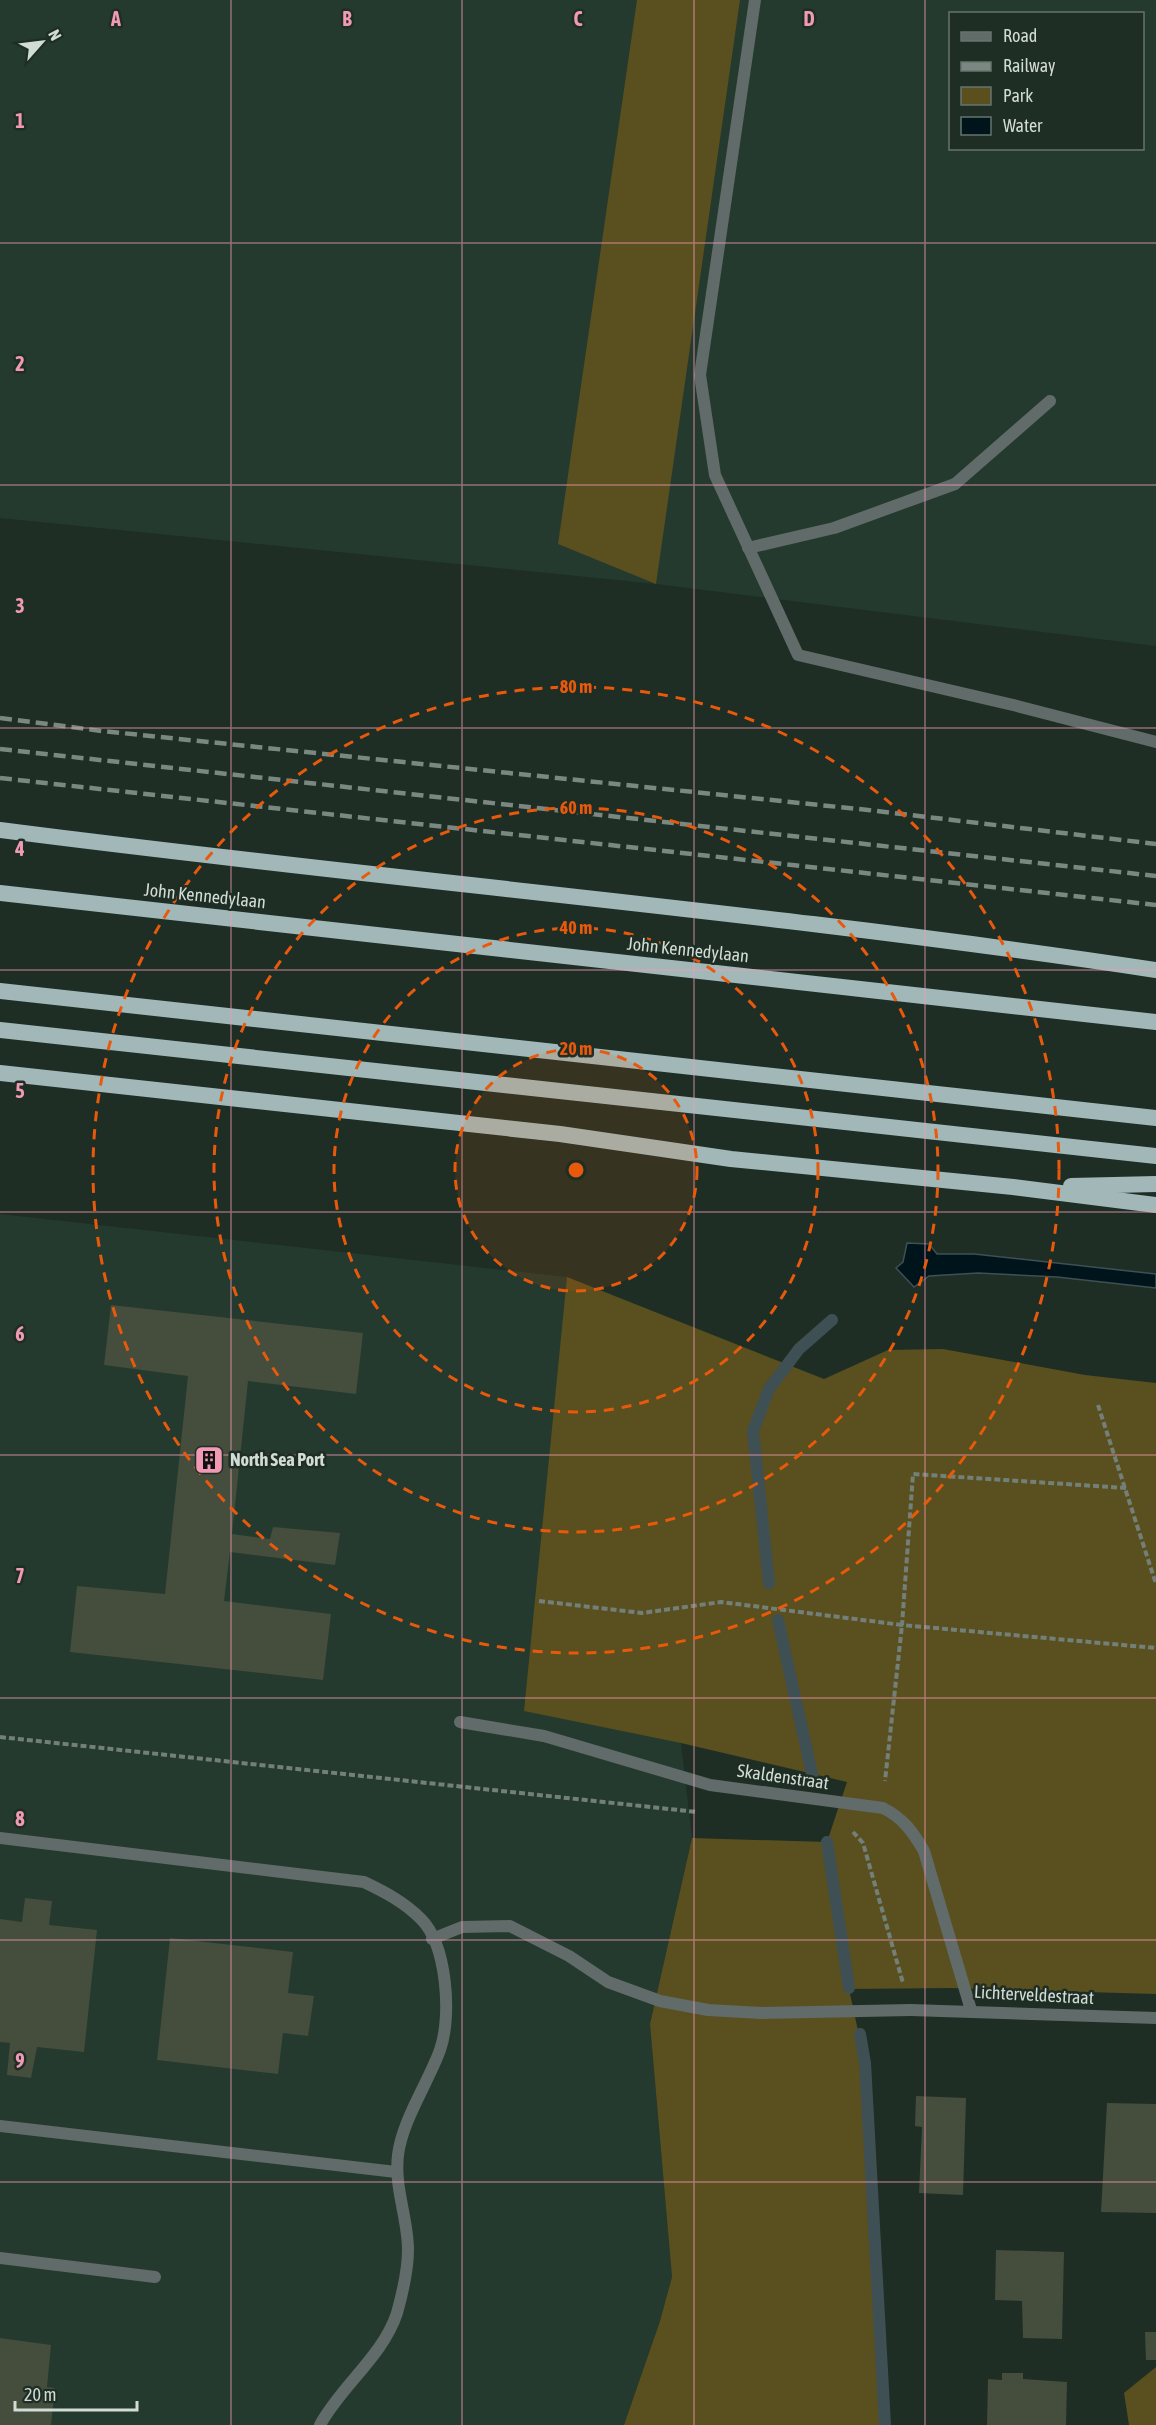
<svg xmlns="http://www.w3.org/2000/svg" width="1156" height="2425" font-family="'Asap Condensed',sans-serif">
<rect width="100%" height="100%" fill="#1e2e25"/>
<!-- built -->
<g fill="#243a2e" fill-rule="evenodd">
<path d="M0 0H1156V646L656 584 0 518ZM950 14H1142V148H950Z"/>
<path d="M0 1214 567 1277 645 1579 681 1743 692 1838 650 2024 672 2277 660 2321 624 2425H0Z"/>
</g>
<!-- green -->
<g fill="#5a4f1e">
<path d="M637 0H740L656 584 558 544Z"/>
<path d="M567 1277 824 1379 888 1350 943 1349 1085 1375 1156 1383V1994L951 1988 849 1989 865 2063 885 2425H624L660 2321 672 2277 650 2024 692 1838 827 1842 847 1782 681 1743 524 1711Z"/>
<path d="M1156 2367V2425H1129L1124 2393Z"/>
</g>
<!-- water -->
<path fill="#00141c" stroke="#3f5054" stroke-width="1.5" d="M907 1243 929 1244 937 1254H974L1156 1274V1288L1057 1277 978 1273 929 1276 914 1287 896 1268 903 1262Z"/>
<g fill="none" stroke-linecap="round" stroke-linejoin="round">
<!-- stream -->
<g stroke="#3f5054" stroke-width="12">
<path d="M769 1583 753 1431 769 1389 799 1349 832 1320"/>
<path d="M778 1620 814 1783"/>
<path d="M827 1842 849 1988"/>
<path d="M860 2034 865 2063 885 2425"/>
</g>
</g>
<!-- building -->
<g fill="#454d3d">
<path d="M111 1305 363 1333 356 1394 248 1381 232 1534 270 1539 273 1527 340 1533 335 1565 230 1552 224 1601 331 1614 323 1680 70 1652 77 1586 165 1594 188 1376 104 1365Z"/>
<path d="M25 1898 52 1901 49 1925 97 1930 84 2052 37 2047 31 2078 7 2075 10 2043 0 2042V1919L22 1922Z"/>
<path d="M170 1938 293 1952 288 1993 314 1996 308 2036 283 2033 278 2074 157 2060Z"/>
<path d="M916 2096 966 2098 963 2195 919 2193 922 2127 915 2126Z"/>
<path d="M1107 2103 1156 2104V2213L1101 2212Z"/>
<path d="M996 2250 1064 2252 1062 2339 1023 2338 1022 2301 995 2300Z"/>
<path d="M1145 2332H1156V2360H1146Z"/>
<path d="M0 2338 51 2345 47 2387 55 2388 51 2425H0Z"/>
<path d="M1002 2373H1023V2379L1067 2382 1066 2425H987L988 2379 1002 2380Z"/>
</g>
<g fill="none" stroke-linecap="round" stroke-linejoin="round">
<!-- path -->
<g stroke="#738079" stroke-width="4" stroke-dasharray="6 3" stroke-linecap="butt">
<path d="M1098 1405 1156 1584"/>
<path d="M1126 1488 913 1474 902 1625 1156 1648"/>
<path d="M539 1601 642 1613 721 1602 902 1625 885 1781"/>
<path d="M0 1737 697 1812"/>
<path d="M853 1832 863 1843 903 1983"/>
</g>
<!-- service -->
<g stroke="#616b6a" stroke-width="12">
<path d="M755 0 700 375 715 475 798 655 1017 706 1156 742"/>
<path d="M748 548 834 528 955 484 1050 401"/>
<path d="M0 1838 364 1882C385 1892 404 1902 421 1919 447 1945 452 2016 440 2050 428 2083 402 2121 398 2155 394 2188 408 2218 408 2250 408 2269 402 2295 397 2313 383 2356 341 2386 320 2425"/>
<path d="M432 1939 462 1927 510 1926 569 1956 608 1982 660 2001 708 2010 761 2013 911 2010"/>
<path d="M0 2126 396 2172"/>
<path d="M0 2258 155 2277"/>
</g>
<!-- minor -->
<g stroke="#616b6a" stroke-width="12">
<path d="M460 1722 544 1736 710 1785 883 1808C903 1818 913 1832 924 1851L971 2010"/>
<path d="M911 2010 1156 2018"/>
</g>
<!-- trunk -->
<g stroke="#a2b8b8" stroke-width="16">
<path d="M0 830C385 880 772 912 1156 970"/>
<path d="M0 893 1156 1022"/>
<path d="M0 991 1156 1118"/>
<path d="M0 1030 1156 1156"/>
<path d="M0 1073 560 1134 731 1159 1013 1187 1156 1205"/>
<path d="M1071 1186 1156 1184"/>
</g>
<!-- rail -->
<g stroke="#7b8881" stroke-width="4.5" stroke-dasharray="12 6" stroke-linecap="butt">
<path d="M0 718 102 731 868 810 1156 844"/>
<path d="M0 749 1156 876"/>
<path d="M0 778 1156 905"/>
</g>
</g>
<!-- grid -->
<path fill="none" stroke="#f09ab5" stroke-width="1.5" stroke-opacity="0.55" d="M231 0V2425M462 0V2425M694 0V2425M925 0V2425M0 243H1156M0 485H1156M0 728H1156M0 970H1156M0 1212H1156M0 1455H1156M0 1698H1156M0 1940H1156M0 2182H1156"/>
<!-- distance rings -->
<circle cx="576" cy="1170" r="121" fill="#e8590c" fill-opacity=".12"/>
<g fill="none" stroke="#e8590c" stroke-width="3" stroke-dasharray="10 8">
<circle cx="576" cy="1170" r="121"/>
<circle cx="576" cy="1170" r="242"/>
<circle cx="576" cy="1170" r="362"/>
<circle cx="576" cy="1170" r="483"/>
</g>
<!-- icons -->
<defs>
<g id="building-square" transform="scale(1.5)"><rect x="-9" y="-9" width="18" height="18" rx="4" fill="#f09ab5" stroke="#1e2e25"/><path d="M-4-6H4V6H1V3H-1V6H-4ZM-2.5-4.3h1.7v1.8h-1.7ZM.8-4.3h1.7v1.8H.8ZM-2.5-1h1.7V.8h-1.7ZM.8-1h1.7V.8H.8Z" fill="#111"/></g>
</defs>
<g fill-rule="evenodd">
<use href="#building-square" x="209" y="1460"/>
</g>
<g text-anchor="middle" stroke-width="5" stroke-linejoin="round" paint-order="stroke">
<!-- street labels -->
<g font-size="18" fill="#d2dcd6" stroke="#1e2e25">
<text transform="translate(205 896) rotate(6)" y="6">John Kennedylaan</text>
<text transform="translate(688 950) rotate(6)" y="6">John Kennedylaan</text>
<text transform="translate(783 1777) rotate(8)" y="6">Skaldenstraat</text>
<text transform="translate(1034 1995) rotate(3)" y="6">Lichterveldestraat</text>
</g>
<!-- poi labels -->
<g font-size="18" font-weight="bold" fill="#d2dcd6" stroke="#1e2e25" text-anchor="start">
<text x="230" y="1466">North Sea Port</text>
</g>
</g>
<g font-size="20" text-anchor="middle" font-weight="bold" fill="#f09ab5" stroke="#1e2e25" stroke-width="5" stroke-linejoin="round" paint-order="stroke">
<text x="116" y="26">A</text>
<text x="347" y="26">B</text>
<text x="578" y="26">C</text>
<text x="809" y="26">D</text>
<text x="20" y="128">1</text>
<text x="20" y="371">2</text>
<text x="20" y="613">3</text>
<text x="20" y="856">4</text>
<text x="20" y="1098">5</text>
<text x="20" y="1341">6</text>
<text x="20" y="1583">7</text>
<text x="20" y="1826">8</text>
<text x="20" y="2068">9</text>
</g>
<circle cx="576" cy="1170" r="9" fill="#e8590c" stroke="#1e2e25" stroke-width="3"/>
<g font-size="18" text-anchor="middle" font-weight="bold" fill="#e8590c" stroke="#1e2e25" stroke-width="5" stroke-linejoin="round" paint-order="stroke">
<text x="576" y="693">80 m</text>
<text x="576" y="814">60 m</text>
<text x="576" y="934">40 m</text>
<text x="576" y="1055">20 m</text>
</g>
<!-- legend -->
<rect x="949" y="12" width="195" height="138" fill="#1e2e25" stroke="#66746c" stroke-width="1.5"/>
<rect x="961" y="32" width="30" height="9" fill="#616b6a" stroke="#66746c" stroke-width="1.5"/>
<text x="1003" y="42" font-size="18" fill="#d2dcd6">Road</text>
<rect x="961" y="62" width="30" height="9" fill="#7b8881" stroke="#66746c" stroke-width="1.5"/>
<text x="1003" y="72" font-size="18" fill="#d2dcd6">Railway</text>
<rect x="961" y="87" width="30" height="18" fill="#5a4f1e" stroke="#66746c" stroke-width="1.5"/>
<text x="1003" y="102" font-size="18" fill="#d2dcd6">Park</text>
<rect x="961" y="117" width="30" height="18" fill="#00141c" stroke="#66746c" stroke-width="1.5"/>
<text x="1003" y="132" font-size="18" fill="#d2dcd6">Water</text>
<!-- north arrow -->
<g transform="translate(42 42) rotate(62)" stroke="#1e2e25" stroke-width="4.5" paint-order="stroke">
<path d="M0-4.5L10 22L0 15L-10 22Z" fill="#d2dcd6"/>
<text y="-9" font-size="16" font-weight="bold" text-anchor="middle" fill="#d2dcd6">N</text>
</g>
<!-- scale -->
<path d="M15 2401v9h122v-9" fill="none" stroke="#d2dcd6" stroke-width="3"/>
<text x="24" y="2401" font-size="18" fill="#d2dcd6" stroke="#1e2e25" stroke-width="4.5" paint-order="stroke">20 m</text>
</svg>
